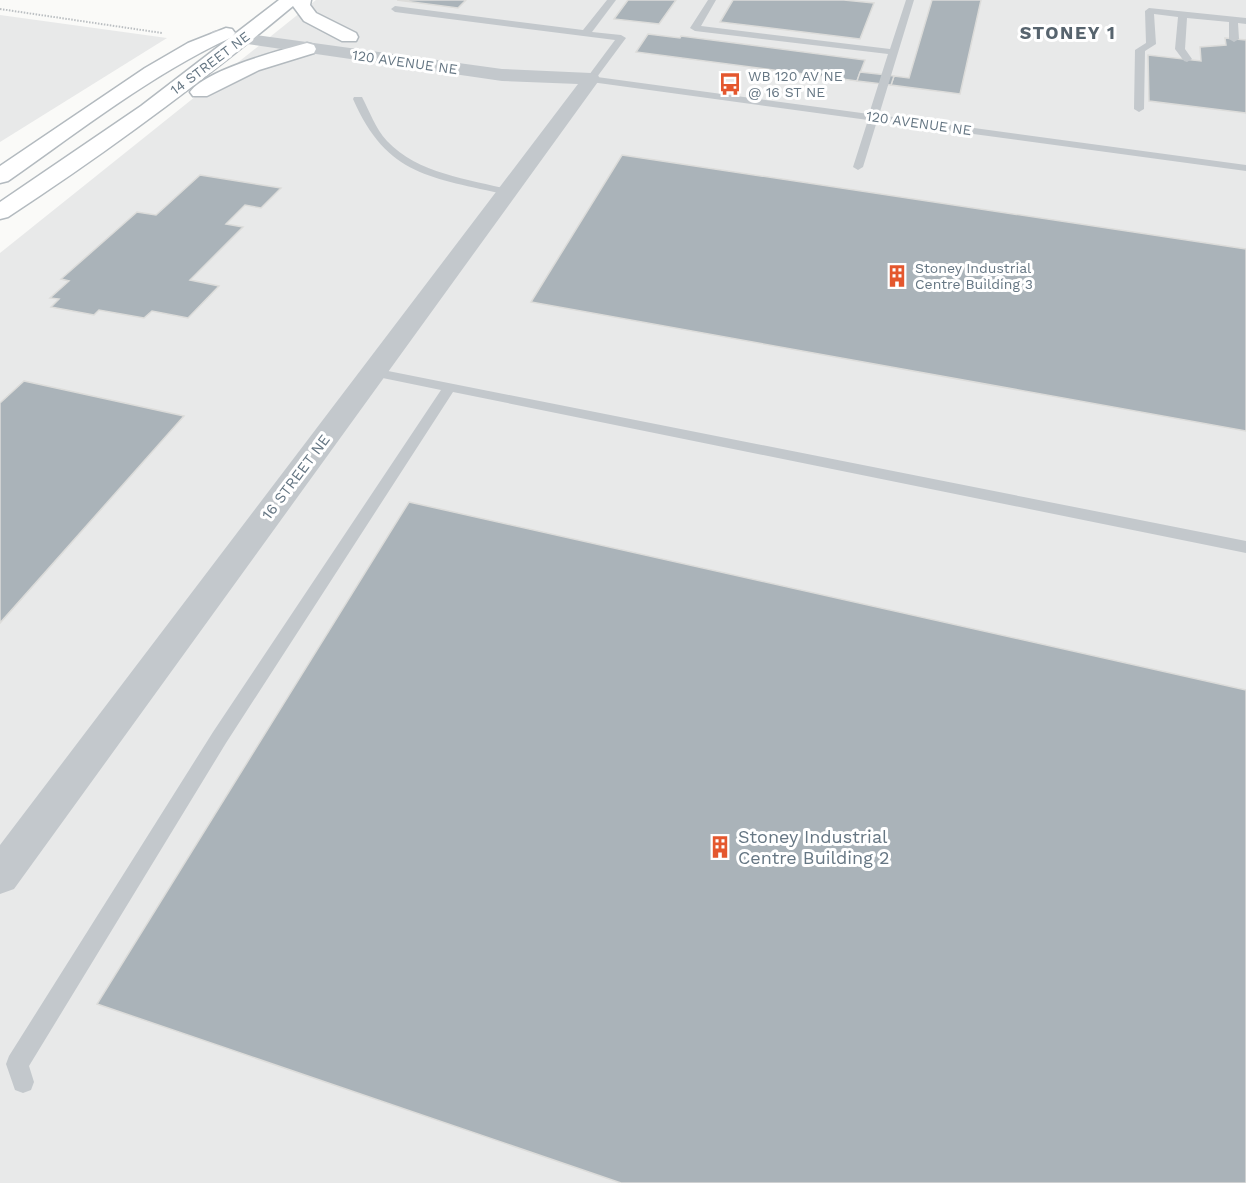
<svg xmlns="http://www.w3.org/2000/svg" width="1246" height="1183" font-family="'Work Sans',sans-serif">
<rect width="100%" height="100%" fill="#fafaf8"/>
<!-- built -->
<g fill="#e8e9e9">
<path d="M316 0H1246V1183H0V253Z"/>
<path d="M0 15 167 38 0 142Z"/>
</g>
<!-- building -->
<g fill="#aab3b9" stroke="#dcdcda" stroke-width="1.5">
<path d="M397 0H466L458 8Z"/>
<path d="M628 0H676L659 24 614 19Z"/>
<path d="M733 0H844L874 3 860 39 720 22Z"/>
<path d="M932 0H981L960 94 891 85 894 76 909 78Z"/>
<path d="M648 34 680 38 681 36 865 60 857 81 636 52Z"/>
<path d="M1225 38 1246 40V113L1149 101 1148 55 1201 61 1200 47 1226 45Z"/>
<path d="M860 72 887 75 894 76 891 85 857 81Z"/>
<path d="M622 155 1246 249V431L531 302Z"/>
<path d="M200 175 281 188 261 208 245 205 226 224 243 227 190 280 219 286 188 318 152 311 144 318 99 310 94 315 51 307 59 299 50 298 69 281 61 279 137 212 156 215Z"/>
<path d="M24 381 184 416 0 623V403Z"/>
<path d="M409 502 1246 690V1183H621L97 1004Z"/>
</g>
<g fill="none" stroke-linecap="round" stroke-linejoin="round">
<!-- secondary casing -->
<g stroke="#b3babf" stroke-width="3">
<g id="secondary">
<path d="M279 0H311L310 5 316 13 356 33 358 37 356 41H342L304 21 293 6C202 82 107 152 8 217L0 219V202L141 106Z"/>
<path d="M226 28 232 29 235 33 232 37C152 74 81 130 8 181L0 183V166L145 68 188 43Z"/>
<path d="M307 43 314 45 316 49 314 53 259 70 207 96H193L190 92C205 70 281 50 307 43Z"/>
</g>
</g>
<!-- path -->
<path stroke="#bbbfc2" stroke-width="2" stroke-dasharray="1.5 1.5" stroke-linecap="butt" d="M0 9 162 33"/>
<!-- lane -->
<g fill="#c3c8cc" fill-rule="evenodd">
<path d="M607 0H616L592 32 621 35 626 38 597 77 869 114 888 54 695 31 690 28 708 0H716L701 26 890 49 906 0H914L879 115 1246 165V171L877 121 863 167 858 170 853 167 868 120 591 82 586 79 615 40 395 12 391 9 395 6 583 30Z"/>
<path d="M1149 8 1246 18V24L1238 23 1239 39 1234 42 1229 39V22L1187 18 1185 49 1192 59 1187 62 1184 61 1175 49 1178 17 1154 14 1156 44 1145 51 1144 109 1139 112 1134 109 1135 50 1146 43 1145 11Z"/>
<path d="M354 97H362C370 112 375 128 387 141 418 174 469 179 511 190L513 192 507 195C432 177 387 177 353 99Z"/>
<path d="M373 368 1246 541V553L453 392 226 743 29 1066 34 1082 31 1090 23 1093 15 1090 6 1064 9 1056 213 732 441 390 368 375 366 372 368 369Z"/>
</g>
<!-- street -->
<path fill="#c3c8cc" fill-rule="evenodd" d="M219 30 502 69 591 73 598 75 600 79 14 889 0 894V845L578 84 502 81 213 39 210 35 213 31Z"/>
<!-- secondary -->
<use href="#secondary" fill="#fff" fill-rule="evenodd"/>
</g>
<!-- icons -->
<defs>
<g id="bus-bare" transform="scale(1.8)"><path d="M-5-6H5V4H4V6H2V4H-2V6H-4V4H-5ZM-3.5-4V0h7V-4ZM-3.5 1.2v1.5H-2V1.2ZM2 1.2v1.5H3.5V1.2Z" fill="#e4572e" stroke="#fff" stroke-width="2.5" paint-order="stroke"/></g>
<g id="building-bare" transform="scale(1.8)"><path d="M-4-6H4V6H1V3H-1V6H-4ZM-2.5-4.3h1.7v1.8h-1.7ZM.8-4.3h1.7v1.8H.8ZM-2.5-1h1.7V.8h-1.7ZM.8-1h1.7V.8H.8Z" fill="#e4572e" stroke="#fff" stroke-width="2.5" paint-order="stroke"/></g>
</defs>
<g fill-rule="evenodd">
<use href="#bus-bare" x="730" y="84"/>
<use href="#building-bare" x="897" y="276"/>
<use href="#building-bare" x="720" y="847"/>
</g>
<g text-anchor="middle" stroke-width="6" stroke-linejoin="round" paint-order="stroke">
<!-- far-street labels -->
<g font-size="14" fill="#657683" stroke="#fff">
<text transform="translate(405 62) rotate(8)" y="5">120 AVENUE NE</text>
<text transform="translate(210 63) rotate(-37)" y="5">14 STREET NE</text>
<text transform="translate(919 123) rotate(8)" y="5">120 AVENUE NE</text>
</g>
<!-- far-poi labels -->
<g font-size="14" fill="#657683" stroke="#fff" text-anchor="start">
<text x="748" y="81">WB 120 AV NE<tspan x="748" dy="16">@ 16 ST NE</tspan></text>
<text x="915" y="273">Stoney Industrial<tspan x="915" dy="16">Centre Building 3</tspan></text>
</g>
<!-- street labels -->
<g font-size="15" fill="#657683" stroke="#fff">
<text transform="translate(296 477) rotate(-53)" y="5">16 STREET NE</text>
</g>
<!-- far-district labels -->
<g font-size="18" font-weight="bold" letter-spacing="1.5" fill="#57646e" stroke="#fff">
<text x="1068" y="39">STONEY 1</text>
</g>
<!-- near-poi labels -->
<g font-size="18" fill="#657683" stroke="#fff" text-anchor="start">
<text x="738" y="843">Stoney Industrial<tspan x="738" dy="21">Centre Building 2</tspan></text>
</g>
</g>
</svg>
